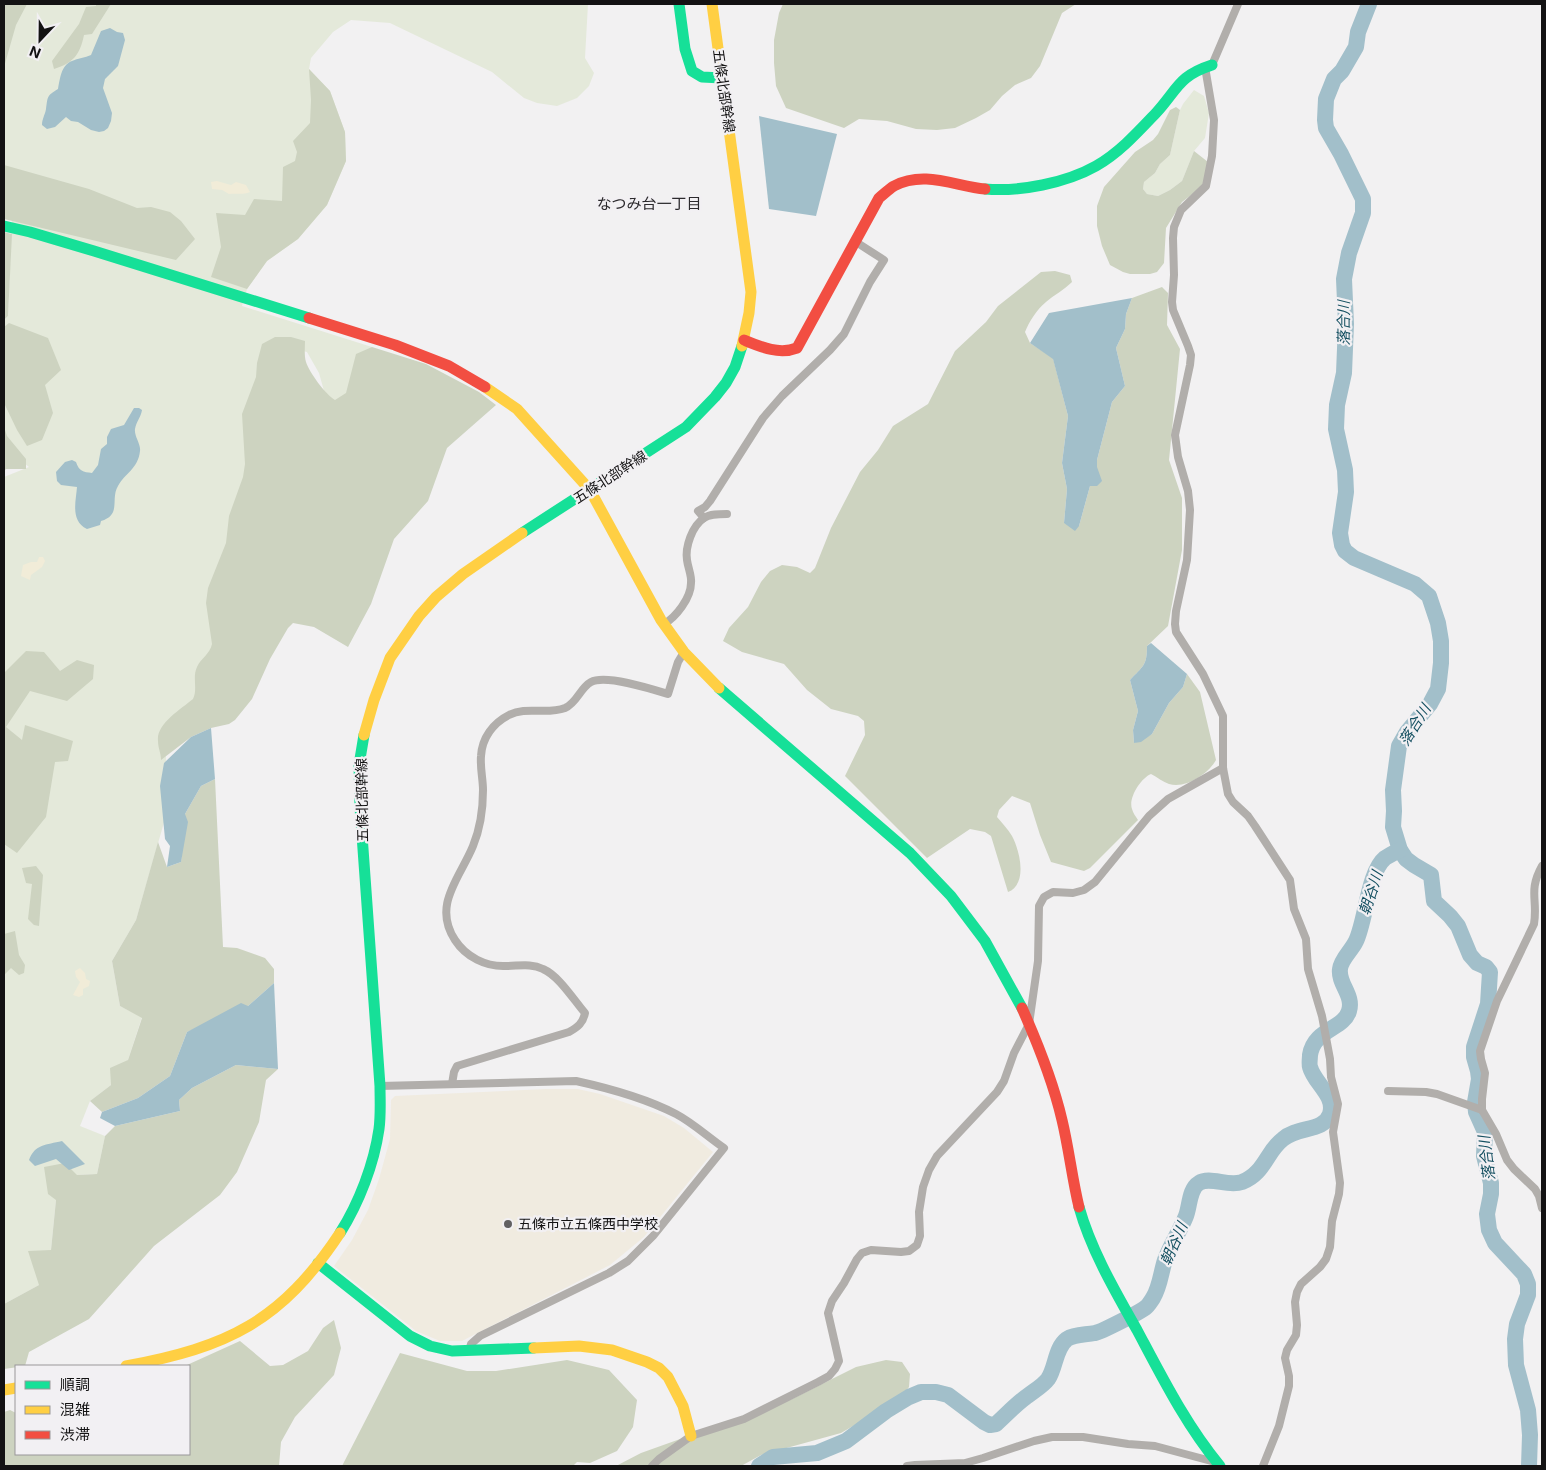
<svg xmlns="http://www.w3.org/2000/svg" width="1546" height="1470" font-family="Inter,'Noto Sans JP',sans-serif">
<rect width="100%" height="100%" fill="#f2f1f2"/>
<!-- education -->
<path fill="#f0ebe0" d="M546 1089H578L600 1094 664 1116 684 1128 713 1152 644 1237 610 1265 462 1341H440L416 1331 334 1266 352 1240 368 1210 379 1179 390 1139 391 1100 395 1096Z"/>
<!-- green -->
<g fill="#e4e9da">
<path d="M4 4H588L585 58 594 73 589 86 577 98 557 106 537 103 524 98 492 72 390 23 351 20 333 32 311 58 309 69 330 91 345 132 346 161 327 205 298 239 267 261 247 289 242 306 372 347 366 370 346 414 324 391 319 373 307 352 276 345 254 434 210 700 165 743 169 805 136 920 112 961 120 1006 142 1017 128 1060 111 1085 90 1101 80 1126 105 1136 97 1174 77 1175 56 1200 51 1250 39 1285 4 1304V477L29 467 4 446V320L8 316 12 218 4 216Z"/>
<path d="M1194 90 1204 96 1209 113 1205 138 1194 151 1182 181 1170 190 1158 196 1147 194 1143 189 1144 182 1155 173 1160 164 1170 155 1180 110 1183 104Z"/>
</g>
<!-- forest -->
<g fill="#cdd3c0">
<path d="M4 4H27L16 25 4 67Z"/>
<path d="M96 4H111L92 34 84 35C80 54 74 63 54 69L52 61 79 24 86 7 96 6Z"/>
<path d="M783 4H1076L1062 13 1040 66 1031 78 1015 85 1002 96 990 110 976 118 955 128 937 130 916 129 887 121 859 119 844 128 786 108 776 86 774 63V40L779 13Z"/>
<path d="M309 69 330 91 345 132 346 161 327 205 298 239 267 261 247 289 211 277 221 247 216 213 245 215 254 199 282 201 283 167 295 161 297 152 293 141 310 123 311 100Z"/>
<path d="M1176 107 1180 110 1170 155 1160 164 1155 173 1144 182 1143 189 1147 194 1158 196 1170 190 1182 181 1194 151 1208 162 1203 186 1182 202 1166 228 1164 263 1157 272 1150 274H1130L1123 272 1110 265 1102 246 1097 226V206L1104 187 1135 152 1153 140 1158 134 1170 110Z"/>
<path d="M4 165 89 189 137 208 151 207 170 212 181 221 195 239 176 260 4 219Z"/>
<path d="M4 232 12 234 8 316 4 320Z"/>
<path d="M1055 271 1070 275 1072 282C1064 290 1054 295 1046 302 1037 309 1029 322 1025 332L1030 343 1053 358 1068 416 1062 463 1067 489 1064 523 1079 526 1090 486 1097 467V460L1112 402 1125 386 1116 348 1125 329 1126 314 1132 298 1162 287 1168 293 1167 325 1180 349 1169 460 1182 498V550L1168 626 1147 646C1147 666 1143 666 1130 680L1138 711 1133 730 1134 743 1152 734 1169 703 1183 687 1187 674 1200 692 1216 760C1208 774 1186 789 1169 784 1163 782 1157 777 1151 774 1141 778 1128 798 1132 809 1133 813 1136 817 1138 820L1090 868 1084 871 1051 862 1040 835 1030 803 1012 796 999 810 997 817C1002 823 1008 829 1012 836 1020 851 1028 884 1008 892L991 836 985 832 970 829 927 858 845 776 865 735 864 721 858 716 831 709 807 690 784 664 742 652 723 641 729 628 748 607 761 582 770 571 782 565 797 567 810 573 815 568 831 528 860 472 878 450 893 426 928 404 955 351 986 322 998 306 1041 272Z"/>
<path d="M9 323 48 338 61 370 45 385 53 413 42 440 27 446 17 430 4 403V327Z"/>
<path d="M275 337H291L305 341C305 347 304 355 306 362 309 372 326 395 335 400L346 393 356 354 372 347 426 364 479 392 496 405 447 448 428 501 394 539 371 604 348 647 314 627 293 623 288 628 270 659 252 699 235 720 229 724 211 728 191 737 161 760C161 753 158 748 158 741 156 724 181 709 193 699 198 689 192 677 197 667 201 658 210 654 212 644L206 603 208 588 226 543 229 516 243 477 245 464 242 414 256 377 257 363 262 344Z"/>
<path d="M4 427 7 436 26 459V469H6L4 471Z"/>
<path d="M26 651 44 652 60 671 77 660 94 665 93 679 67 701 30 691 6 727 22 740 25 725 73 741 68 761 55 762 46 817 17 853 4 844V673Z"/>
<path d="M215 779 223 947 237 948 265 958 274 969V983L248 1006 187 1032 170 1076 138 1098 102 1112 90 1101 111 1085 110 1068 128 1060 142 1018 120 1006 112 961 136 920 158 842 167 867 181 862 185 814 201 786Z"/>
<path d="M36 866 43 875 39 926 34 925 28 919 32 884 26 883 22 868Z"/>
<path d="M15 931 19 955 25 965 24 973 19 975 11 968 4 975V934Z"/>
<path d="M236 1065 278 1069 266 1080 259 1122 237 1172 220 1195 154 1246 89 1319 29 1352 25 1366 4 1369V1304L39 1285 28 1251 51 1250 56 1200 48 1194 44 1167 65 1163 77 1175 97 1174 105 1136 115 1126 180 1111 179 1100 192 1088Z"/>
<path d="M334 1320 341 1348 334 1375 295 1417 281 1442 279 1466H4V1412L10 1410 16 1413V1454H189V1366L187 1365 240 1341 270 1366 283 1365 308 1351 323 1328Z"/>
<path d="M400 1353 467 1371H496L567 1360 609 1370 637 1400 633 1427 617 1451 590 1463 577 1462 573 1466H342Z"/>
<path d="M886 1360 902 1362 910 1374 909 1387 901 1398 841 1433 761 1455 741 1466H616L641 1453 792 1399 856 1367Z"/>
</g>
<!-- sand -->
<g fill="#f1ecd8">
<path d="M217 181 231 185 236 182 246 185 250 192C243 195 236 193 229 194L222 190 212 189 211 182Z"/>
<path d="M39 557H43L45 561 42 567 31 575 30 580 21 576 23 565 31 562H37Z"/>
<path d="M80 968 85 973 86 979 90 981 89 986 83 989V995L79 997 73 995 80 982 76 977 75 971Z"/>
</g>
<!-- water -->
<g fill="#a2bfca">
<path d="M110 28 117 32 123 33 125 40 118 66 105 79 103 88 112 113 111 121 108 128 104 131 99 132 91 130 78 122 71 121 66 117 55 127 47 129 42 125C42 119 45 115 46 109 48 97 46 96 58 89 60 79 61 65 72 61 78 58 85 58 91 55L101 31Z"/>
<path d="M759 116 837 134 816 216 769 209Z"/>
<path d="M1132 298 1126 314 1125 329 1116 348 1125 386 1112 402 1097 460V467L1102 481 1097 486H1090L1079 526 1075 531 1064 523 1067 489 1062 463 1068 416 1053 359 1030 343 1049 313Z"/>
<path d="M134 408H139L142 410C141 417 136 422 135 429 134 436 141 444 140 451 138 469 125 473 118 486 110 499 122 515 101 521L100 525 87 529C70 521 76 501 77 487L61 485 57 481 56 472 65 462 72 460 76 462C79 471 83 472 92 473L98 465 101 449 107 444V437L111 429 124 425Z"/>
<path d="M1151 643 1187 674 1183 687 1169 703 1152 734 1141 742 1134 743 1133 730 1138 711 1130 680C1143 666 1147 666 1147 646Z"/>
<path d="M211 728 215 779 201 786 185 814 188 822 181 862 167 867 170 846 165 839 160 786 164 763 191 737Z"/>
<path d="M274 983 278 1069 236 1065 192 1088 179 1100 180 1111 115 1126 100 1118 102 1112 138 1098 170 1076 187 1032 241 1003 248 1006Z"/>
<path d="M62 1141 85 1164 69 1170 56 1159 35 1166 29 1160C35 1144 46 1145 62 1141Z"/>
</g>
<g fill="none" stroke-linecap="round" stroke-linejoin="round">
<!-- river -->
<g stroke="#a2bfca" stroke-width="16">
<path d="M1369 4 1358 32 1356 47 1342 71 1334 79 1326 99 1325 120 1326 128 1341 154 1363 199V213L1349 253 1344 279 1346 324 1344 373 1337 405 1336 429 1345 470 1346 492 1340 533 1342 545 1345 551 1354 558 1415 584 1429 596 1438 623 1441 641V663L1438 689 1430 704 1407 732 1399 746 1393 790 1394 811 1393 827 1400 850 1406 859 1414 865 1431 875 1434 901 1450 916 1458 926 1470 955 1477 963 1486 967 1490 972 1488 1004 1474 1047V1057L1478 1071 1479 1079 1475 1102 1476 1112 1485 1132 1484 1156 1491 1183V1194L1487 1214 1489 1230 1495 1243 1524 1274 1528 1284V1295L1517 1324 1515 1339 1516 1365 1528 1410 1530 1435 1529 1466"/>
<path d="M759 1466 773 1457 817 1453 846 1441 886 1411 909 1397 921 1392H936L948 1395 984 1422 990 1425 996 1424C1006 1415 1015 1405 1026 1397 1033 1391 1042 1387 1048 1379 1056 1367 1055 1348 1067 1339 1075 1334 1085 1335 1095 1333 1101 1332 1140 1312 1145 1308 1148 1306 1151 1301 1153 1298 1160 1287 1161 1272 1165 1260 1171 1244 1180 1231 1186 1216 1190 1206 1189 1189 1199 1183 1210 1176 1228 1187 1242 1182 1265 1173 1266 1152 1283 1139 1298 1126 1324 1132 1330 1114 1336 1096 1314 1083 1310 1067 1309 1064 1310 1058 1310 1055 1314 1029 1344 1029 1349 1011 1354 995 1338 984 1340 969 1341 959 1352 950 1356 941 1366 920 1368 872 1385 858 1390 855 1395 852 1400 850"/>
</g>
<!-- street -->
<g stroke="#b1aeab" stroke-width="8">
<path d="M1212 65 1238 4"/>
<path d="M1205 67 1214 120 1212 156 1206 186 1181 210 1174 227 1173 238 1174 275 1172 302 1173 310 1188 346 1191 355 1190 365 1175 435 1178 457 1188 491 1190 510 1187 560 1176 611 1175 624 1176 632 1203 674 1223 716V768L1228 794 1233 802 1248 816 1255 826 1290 880 1294 909 1306 939 1308 969 1322 1016 1330 1059 1331 1077 1338 1104 1333 1132 1340 1183 1339 1194 1332 1221 1330 1247 1326 1259 1320 1267 1301 1284 1297 1292 1295 1302 1297 1325 1296 1335 1287 1350 1285 1358 1289 1376V1386L1279 1426 1263 1466"/>
<path d="M704 518 698 511 705 507 710 501 763 418 782 396 830 350 844 334 870 282 884 260 856 242"/>
<path d="M664 624C676 617 691 598 691 583 692 576 688 568 687 560 685 547 692 526 704 518 710 514 719 514 727 514"/>
<path d="M1542 866C1528 891 1538 900 1534 924L1497 1001 1480 1051 1481 1059 1485 1073 1482 1099V1110L1496 1134 1507 1160 1514 1169 1535 1189 1539 1196 1542 1208"/>
<path d="M452 1084 454 1072 457 1066 569 1032C578 1027 583 1023 585 1013 573 999 559 976 543 969 531 963 519 966 506 966 486 967 466 957 455 940 432 905 460 878 473 846 480 829 483 809 483 790 483 779 480 768 481 756 482 738 493 723 509 715 526 706 547 715 565 708 577 703 580 688 591 682 605 674 652 689 668 694L678 662 684 652"/>
<path d="M380 1086 576 1081C608 1088 647 1099 676 1114 693 1123 708 1137 724 1148L653 1236 628 1261 609 1273 480 1336 471 1344 469 1351"/>
<path d="M1388 1091 1426 1092 1437 1094 1482 1110"/>
<path d="M652 1466 659 1459 691 1436 744 1419 818 1382 829 1376 835 1369 839 1361 828 1313 832 1301 844 1283 857 1259 862 1253 871 1250 901 1252 909 1251 917 1245 920 1236 919 1212 923 1187 929 1170 937 1156 997 1092 1004 1081 1014 1053 1029 1024 1038 961 1039 906 1044 897 1053 892 1073 893 1084 890 1095 882 1149 816 1168 799 1223 768"/>
<path d="M907 1466 915 1465 965 1463 983 1458 1034 1441 1052 1437H1083L1128 1444 1155 1446 1215 1462"/>
</g>
<!-- fast -->
<g stroke="#16e098" stroke-width="11">
<path d="M679 4 685 49 692 71 702 77 722 78"/>
<path d="M985 189C1020 192 1066 183 1096 166 1119 153 1138 132 1156 113 1178 89 1178 76 1212 65"/>
<path d="M4 226 30 232 94 251 309 318"/>
<path d="M522 533 686 427 715 397 726 383 735 367 742 346"/>
<path d="M719 688 910 853 951 896 985 941 1022 1008"/>
<path d="M1079 1207C1091 1250 1115 1291 1137 1330 1162 1377 1186 1425 1220 1466"/>
<path d="M340 1233C359 1203 374 1164 379 1129 381 1114 380 1100 380 1086L360 807 359 765 364 735"/>
<path d="M318 1263 410 1336 430 1346 452 1351 534 1348"/>
</g>
<!-- slow -->
<g stroke="#ffcf43" stroke-width="11">
<path d="M712 4 751 292 749 313 742 346"/>
<path d="M485 387 517 409 590 490 661 620 684 652 719 688"/>
<path d="M364 735 374 700 390 658 419 616 436 597 463 574 522 533"/>
<path d="M534 1348 579 1346 612 1350 647 1362 659 1368 668 1377 683 1406 691 1436"/>
<path d="M126 1366C228 1347 281 1322 340 1233"/>
<path d="M4 1390 16 1388"/>
</g>
<!-- jam -->
<g stroke="#f24e42" stroke-width="11">
<path d="M309 318 395 345 449 366 485 387"/>
<path d="M744 340C761 347 779 355 797 348L879 198C884 194 889 189 894 186 924 170 955 186 985 189"/>
<path d="M1022 1008C1038 1044 1053 1081 1062 1120 1069 1149 1072 1178 1079 1207"/>
</g>
</g>
<!-- markers -->
<circle fill="#616061" stroke="#f2f0f3" stroke-width="2" cx="508" cy="1224" r="5"/>
<g text-anchor="middle" stroke-width="4.5" stroke-linejoin="round" paint-order="stroke">
<!-- street labels -->
<g font-size="14" fill="#131213" stroke="#f2f0f3">
<text transform="translate(724 91) rotate(82)" y="5">五條北部幹線</text>
<text transform="translate(610 477) rotate(-33)" y="5">五條北部幹線</text>
<text transform="translate(362 800) rotate(-91)" y="5">五條北部幹線</text>
</g>
<!-- poi labels -->
<g font-size="14" fill="#131213" stroke="#f2f0f3" text-anchor="start">
<text x="518" y="1229">五條市立五條西中学校</text>
</g>
<!-- neighbourhood labels -->
<g font-size="15" fill="#2c2a2d" stroke="#f2f0f3">
<text x="649" y="209">なつみ台一丁目</text>
</g>
<!-- water labels -->
<g font-size="15" font-style="italic" fill="#155061" stroke="#f2f0f3">
<text transform="translate(1344 323) rotate(-90)" y="5">落合川</text>
<text transform="translate(1415 725) rotate(-58)" y="5">落合川</text>
<text transform="translate(1371 893) rotate(-72)" y="5">朝谷川</text>
<text transform="translate(1487 1158) rotate(-97)" y="5">落合川</text>
<text transform="translate(1174 1244) rotate(-66)" y="5">朝谷川</text>
</g>
</g>
<!-- border -->
<rect width="1546" height="1470" fill="none" stroke="#131213" stroke-width="10"/>
<!-- legend -->
<rect x="15" y="1365" width="175" height="90" fill="#f2f0f3" stroke="#999799"/>
<rect x="25" y="1381" width="25" height="8" fill="#16e098" stroke="#999799"/>
<text x="60" y="1390" font-size="15" fill="#131213">順調</text>
<rect x="25" y="1406" width="25" height="8" fill="#ffcf43" stroke="#999799"/>
<text x="60" y="1415" font-size="15" fill="#131213">混雑</text>
<rect x="25" y="1431" width="25" height="8" fill="#f24e42" stroke="#999799"/>
<text x="60" y="1440" font-size="15" fill="#131213">渋滞</text>
<!-- north arrow -->
<g transform="translate(40 40) rotate(202)" stroke="#f2f0f3" stroke-width="4" paint-order="stroke">
<path d="M0-4L9 19L0 12L-9 19Z" fill="#131213"/>
<text y="-8" font-size="14" font-weight="bold" text-anchor="middle" fill="#131213">N</text>
</g>
</svg>
